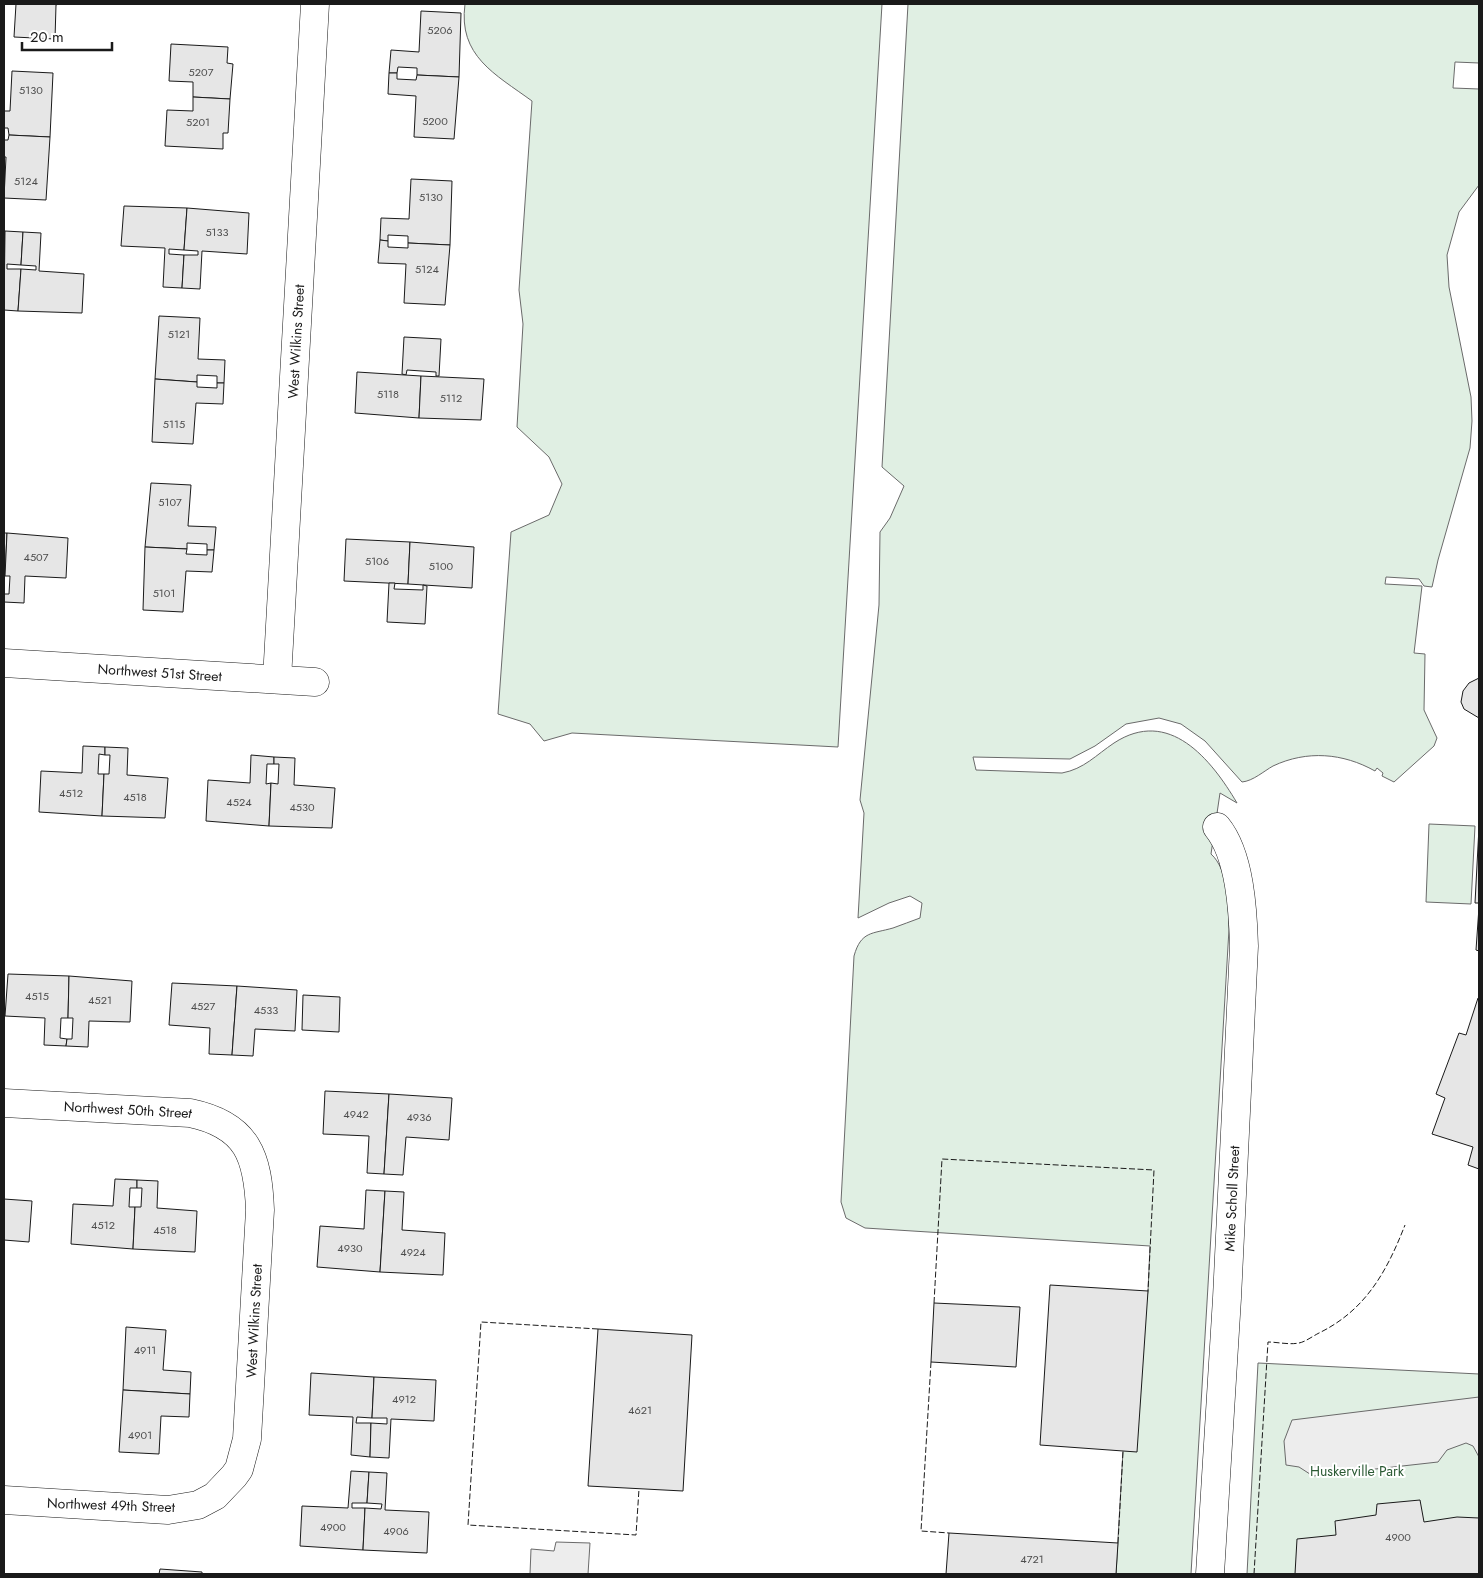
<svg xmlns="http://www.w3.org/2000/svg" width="1483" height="1578" font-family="Jost,sans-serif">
<rect width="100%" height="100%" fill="#fff"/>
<!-- green -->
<g fill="#e0efe3" stroke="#6a6a6a">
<path d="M465 4H882L838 747 572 733 544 741 530 724 498 714 511 532 549 515 562 484 549 457 517 427 523 324 519 290 532 101C495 74 458 56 465 4Z"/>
<path d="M908 4H1479V63L1455 62 1453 88 1479 89V185L1459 212 1447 255 1449 287 1471 397 1472 421 1470 448 1438 560 1432 587 1424 586 1419 579 1386 577 1385 584 1422 586 1414 653 1425 654 1424 710 1437 738 1434 746 1394 782 1382 776 1383 773 1377 768 1375 771C1343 753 1307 750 1273 766 1264 771 1253 781 1242 782L1205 741 1181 724 1159 718 1126 724 1095 746 1070 759 973 757 976 770 1062 773C1084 769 1096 755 1114 743 1169 707 1211 759 1237 803L1220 793 1211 854C1229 870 1228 907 1229 929L1191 1574H1116L1123 1451 1148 1291 1150 1246 865 1228 846 1218 841 1202 854 956C861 931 872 934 893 928 902 925 911 921 920 918L922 903 910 896 889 903 858 918 864 813 860 800 879 605 880 532 890 518 904 486 882 467Z"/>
<path d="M1429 824 1475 826 1471 904 1426 902Z"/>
<path d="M1258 1363 1479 1374V1574H1247Z"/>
</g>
<!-- parking -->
<g fill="#ededed" stroke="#6a6a6a">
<path d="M1479 1397V1457L1473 1446 1466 1443 1447 1450 1438 1462 1313 1476 1299 1467 1286 1465 1284 1441 1292 1420Z"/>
<path d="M556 1542 590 1543 588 1574H530L531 1549 554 1551Z"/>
</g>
<!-- building -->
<g fill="#e6e6e6" stroke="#1a1a1a">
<path d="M16 4H58L56 5 55 39 14 37Z"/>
<path d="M421 11 461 13 459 77 417 75V68L398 67 397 73H389L391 50 419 52Z"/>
<path d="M171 44 228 47 227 63 233 64 230 99 193 97V82L169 81Z"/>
<path d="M12 71 53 73 50 137 9 135 8 128H4V111H10Z"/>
<path d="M389 73H397V79L416 80 417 75 459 77 454 139 414 137 416 96 388 94Z"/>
<path d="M193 97 230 99 228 133H223V149L165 146 167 110 193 111Z"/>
<path d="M9 135 50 137 46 200 4 198 6 157H4V140H8Z"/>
<path d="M411 179 452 181 450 245 408 243V236L388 235V241L380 240 381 218 409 219Z"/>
<path d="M124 206 187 208 184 250 169 249V254L184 255 182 288 163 287 165 248 121 246Z"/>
<path d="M187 208 249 213 247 254 202 251 200 289 182 288 184 255H198V251L184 250Z"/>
<path d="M5 231 23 232 21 265 7 264V269H21L18 311 4 310Z"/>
<path d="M23 232 41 233 39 271 84 274 82 313 18 311 21 269 36 270V266L21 265Z"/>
<path d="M380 240 388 241V247L408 248V243L450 245 445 305 404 303 406 264 378 263Z"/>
<path d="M159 316 200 318 198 359 225 360 224 383H217V376L197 375V382L155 379Z"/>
<path d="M404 337 441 339 439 376H436V372L407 370 406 375 402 374Z"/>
<path d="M357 372 421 376 419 418 355 413Z"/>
<path d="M421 376 484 379 481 420 419 418Z"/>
<path d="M155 379 197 382V387L217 388V383H224L223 404 196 403 193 444 152 442Z"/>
<path d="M151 483 191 485 188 526 216 527 214 550H207V544L187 543V549L145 547Z"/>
<path d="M4 533H7L5 576H4Z"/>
<path d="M7 533 68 538 66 578 25 576 24 603 4 602V594H9L10 576H5Z"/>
<path d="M346 539 410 542 408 584 344 581Z"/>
<path d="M410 542 474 547 472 588 408 584Z"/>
<path d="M145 547 187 549 186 554 207 555V550H214L212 572 186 571 183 612 143 610Z"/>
<path d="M389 583H395L394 589 423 590V585L427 586 425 624 387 622Z"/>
<path d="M1479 678V718L1464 709 1461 702 1463 691 1469 683Z"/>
<path d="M83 746 105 747V755L99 754 98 774H104L102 816 39 812 41 771 82 773Z"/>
<path d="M105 747 128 748 127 775 168 778 165 818 102 816 104 774H109L110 755H105Z"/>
<path d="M251 755 274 757V764H267L266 784 271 783 269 826 206 821 208 780 250 783Z"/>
<path d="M274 757 295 758 294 785 335 788 332 828 269 826 271 783 278 784 279 764H274Z"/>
<path d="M1479 827V903H1475Z"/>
<path d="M1479 907V951L1476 950Z"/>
<path d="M8 974 69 976 68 1018H61L60 1038 67 1039 66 1046 44 1045 45 1018 5 1016Z"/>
<path d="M69 976 132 981 130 1022 89 1021 88 1047 66 1046 67 1039H72L73 1018H68Z"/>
<path d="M172 983 237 986 232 1055 209 1054 210 1028 169 1025Z"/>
<path d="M237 986 297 990 295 1031 255 1029 253 1056 232 1055Z"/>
<path d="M303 995 340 997 339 1032 302 1030Z"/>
<path d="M1478 998H1479V1169L1468 1165 1473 1147 1432 1134 1445 1098 1436 1094 1459 1033 1466 1035Z"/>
<path d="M325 1091 389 1094 384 1174 367 1173 369 1136 323 1134Z"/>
<path d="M389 1094 452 1098 449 1140 406 1137 403 1175 384 1174Z"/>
<path d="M115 1179 137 1180V1188H130L129 1207H135L133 1249 71 1244 73 1204 113 1206Z"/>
<path d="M137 1180 158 1181 157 1208 197 1211 195 1252 133 1249 135 1207H141L142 1188H137Z"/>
<path d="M366 1190 385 1191 380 1272 317 1267 320 1226 364 1229Z"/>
<path d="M385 1191 404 1192 402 1230 445 1233 443 1275 380 1272Z"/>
<path d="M4 1199 32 1201 29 1242 4 1240Z"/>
<path d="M1050 1285 1148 1291 1137 1452 1040 1445Z"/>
<path d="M934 1303 1020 1307 1016 1367 931 1362Z"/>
<path d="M126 1327 166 1330 163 1370 191 1372 190 1394 123 1390Z"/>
<path d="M598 1329 692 1335 683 1491 588 1486Z"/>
<path d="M311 1373 374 1377 372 1418 357 1417 356 1423H371L370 1457 351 1455 353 1417 309 1415Z"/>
<path d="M374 1377 436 1380 434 1421 391 1419 389 1458 370 1457 371 1423 387 1424V1418H372Z"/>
<path d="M123 1390 190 1394 189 1417 161 1416 159 1454 119 1452Z"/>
<path d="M351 1471 369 1472 367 1503H352V1508H365L363 1550 300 1546 302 1506 348 1508Z"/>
<path d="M369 1472 387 1473 385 1510 429 1512 427 1553 363 1550 365 1508 381 1509 382 1504 367 1503Z"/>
<path d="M1420 1500 1424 1522 1457 1517 1479 1518V1574H1295L1297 1539 1336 1535 1335 1521 1376 1515 1377 1504Z"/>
<path d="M949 1533 1118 1543 1116 1574H946Z"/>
<path d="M160 1569 202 1572V1574H159Z"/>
</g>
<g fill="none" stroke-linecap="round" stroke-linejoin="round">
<!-- street casing -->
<g stroke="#1a1a1a" stroke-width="29">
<g id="street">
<path id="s1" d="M4 663 315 682"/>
<path id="s2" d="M277 679 315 4"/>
<path id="s3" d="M4 1103 190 1113C248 1125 258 1157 260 1210L247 1439 239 1469 234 1476 215 1496 198 1505 168 1510 4 1500"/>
<path id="s4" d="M1210 1574 1227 1298 1244 946C1243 911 1240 855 1217 827"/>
</g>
</g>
<!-- street -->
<use href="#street" stroke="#fff" stroke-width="28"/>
<!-- fence -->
<g stroke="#1a1a1a" stroke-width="1" stroke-dasharray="6 2.5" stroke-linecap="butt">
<path d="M934 1303 942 1159 1154 1170 1148 1291"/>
<path d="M598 1329 481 1322 468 1525 636 1535 639 1489"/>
<path d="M931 1362 921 1531 949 1533"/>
<path d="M1118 1543 1123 1451"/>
<path d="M1254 1574 1268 1342C1277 1342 1289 1345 1299 1343 1305 1342 1313 1336 1319 1333 1366 1310 1387 1271 1405 1225"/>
</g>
</g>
<g text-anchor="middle" stroke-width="4" stroke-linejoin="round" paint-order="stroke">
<!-- number labels -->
<g font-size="11" fill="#4d4d4d">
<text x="440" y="34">5206</text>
<text x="201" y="76">5207</text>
<text x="31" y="94">5130</text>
<text x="435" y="125">5200</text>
<text x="198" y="126">5201</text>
<text x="26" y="185">5124</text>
<text x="431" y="201">5130</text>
<text x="217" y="236">5133</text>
<text x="427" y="273">5124</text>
<text x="179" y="338">5121</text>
<text x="388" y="398">5118</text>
<text x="451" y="402">5112</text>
<text x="174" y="428">5115</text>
<text x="170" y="506">5107</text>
<text x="36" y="561">4507</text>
<text x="377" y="565">5106</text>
<text x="441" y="570">5100</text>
<text x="164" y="597">5101</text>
<text x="71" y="797">4512</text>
<text x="135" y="801">4518</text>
<text x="239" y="806">4524</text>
<text x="302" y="811">4530</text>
<text x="37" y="1000">4515</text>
<text x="100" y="1004">4521</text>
<text x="203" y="1010">4527</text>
<text x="266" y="1014">4533</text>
<text x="356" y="1118">4942</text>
<text x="419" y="1121">4936</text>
<text x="103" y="1229">4512</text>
<text x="165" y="1234">4518</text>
<text x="350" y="1252">4930</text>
<text x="413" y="1256">4924</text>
<text x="145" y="1354">4911</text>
<text x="404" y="1403">4912</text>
<text x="640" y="1414">4621</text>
<text x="140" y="1439">4901</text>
<text x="333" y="1531">4900</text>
<text x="396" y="1535">4906</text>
<text x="1398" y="1541">4900</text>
<text x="1032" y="1563">4721</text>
</g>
<!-- street labels -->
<g font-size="14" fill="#1a1a1a" stroke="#fff">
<text dy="5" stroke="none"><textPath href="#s2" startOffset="338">West Wilkins Street</textPath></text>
<text dy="5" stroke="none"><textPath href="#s1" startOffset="156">Northwest 51st Street</textPath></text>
<text dy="5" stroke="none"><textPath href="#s3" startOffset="124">Northwest 50th Street</textPath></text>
<text dy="5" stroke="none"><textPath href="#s4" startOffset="376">Mike Scholl Street</textPath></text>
<text transform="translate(254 1321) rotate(-87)" y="5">West Wilkins Street</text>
<text transform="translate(111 1505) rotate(2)" y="5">Northwest 49th Street</text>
</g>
<!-- park labels -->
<g font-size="14" fill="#2b5a34" stroke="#fff">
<text x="1357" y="1476">Huskerville Park</text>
</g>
</g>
<!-- border -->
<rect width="1483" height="1578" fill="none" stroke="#1a1a1a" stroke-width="10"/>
<!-- scale -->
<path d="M22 42v8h90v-8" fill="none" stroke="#1a1a1a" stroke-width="2.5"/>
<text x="30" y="42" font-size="15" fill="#1a1a1a" stroke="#ffffff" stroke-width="4" paint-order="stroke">20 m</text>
</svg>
